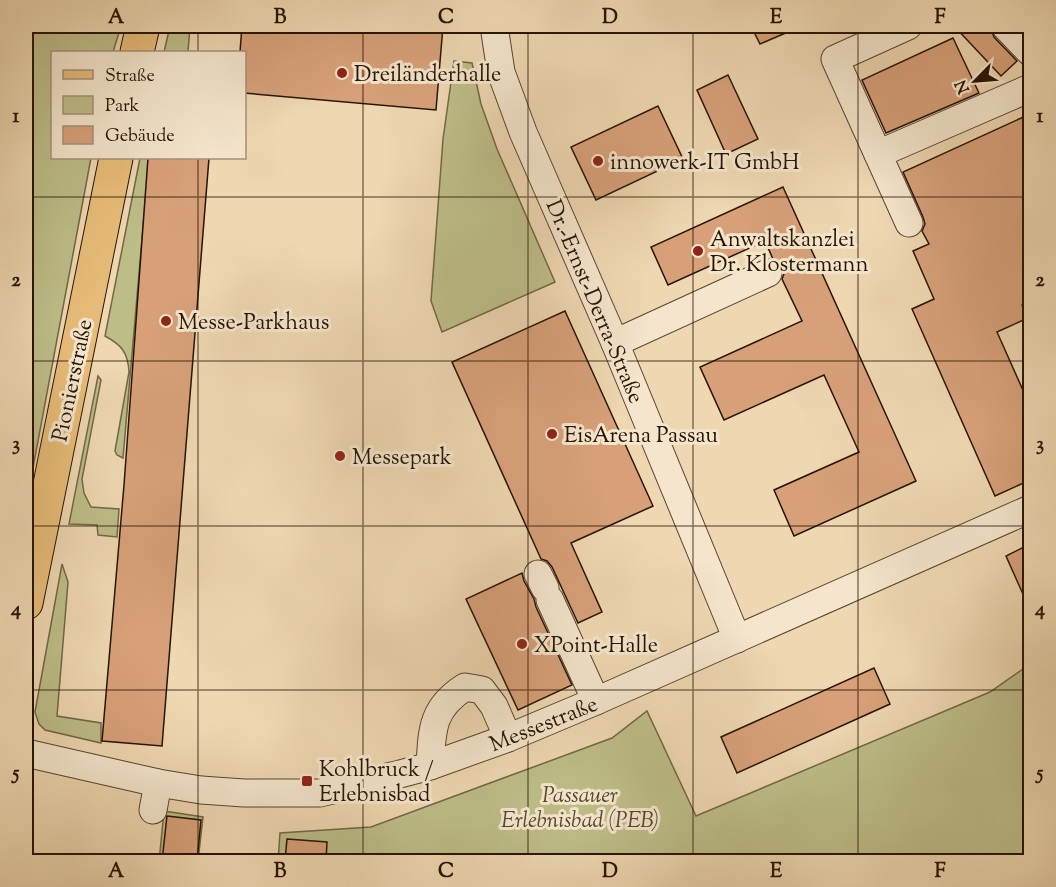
<svg xmlns="http://www.w3.org/2000/svg" width="1056" height="887" font-family="'Sorts Mill Goudy',serif">
<rect width="100%" height="100%" fill="#eed7b1"/>
<filter id="stains"><feTurbulence type="fractalNoise" baseFrequency=".00333" numOctaves="4"/><feColorMatrix values="0 0 0 0 .2 0 0 0 0 .09 0 0 0 0 .02 0 0 0 .5 -.17"/></filter>
<radialGradient id="worn" r=".72"><stop offset=".6" stop-color="#630" stop-opacity="0"/><stop offset="1" stop-color="#630" stop-opacity=".3"/></radialGradient>
<!-- green -->
<g fill="#bdbd88" stroke="#726846" stroke-width="1.5">
<path d="M26 26H121L113 52H52V158H91L26 505Z"/>
<path d="M170 26H190L188 52H164Z"/>
<path d="M454 61 472 63 481 104 497 149 555 282 442 332 431 301 443 139Z"/>
<path d="M140 158H149L123 458 117 455 115 451 129 372C128 353 122 345 105 336Z"/>
<path d="M98 376 101 380 82 479 84 493 91 507 119 509 117 537 98 535 97 525 69 524Z"/>
<path d="M62 564 68 582 57 716 101 723V743L45 730 39 724 35 712Z"/>
<path d="M1030 664V861L278 862 280 833 371 827 612 738 647 711 696 816 990 692Z"/>
<path d="M164 811 203 817 198 861 159 862Z"/>
</g>
<!-- building -->
<g fill="#d7a079" stroke="#261403" stroke-width="1.5">
<path d="M242 26H443L436 110 244 93V52H240Z"/>
<path d="M751 26H802L760 44Z"/>
<path d="M954 26H990L994 37 1017 61 1001 76Z"/>
<path d="M953 38 979 93 886 133 862 80Z"/>
<path d="M728 75 758 139 726 154 697 90Z"/>
<path d="M658 106 683 159 596 200 571 147Z"/>
<path d="M1030 114V301L1022 305 1028 318 997 332 1030 406V480L995 496 912 309 934 299 913 251 929 244 922 231 925 224 923 217 903 172Z"/>
<path d="M148 158H209L162 746 102 741 124 485Z"/>
<path d="M783 187 916 481 794 536 774 490 859 452 824 375 724 420 700 367 802 321 782 279 784 274 782 266 773 259 765 241 668 285 651 247Z"/>
<path d="M565 311 653 506 571 543 602 612 578 623 552 567 547 561 541 559 452 362Z"/>
<path d="M1030 544V610L1006 556Z"/>
<path d="M522 573 524 581 534 599 536 607 572 685 518 710 466 599Z"/>
<path d="M874 668 890 704 737 773 721 737Z"/>
<path d="M167 816 201 820 197 861H162Z"/>
<path d="M287 839 327 842 326 861H285Z"/>
</g>
<g fill="none" stroke-linecap="round" stroke-linejoin="round">
<!-- minor casing -->
<g stroke="#58452e" stroke-width="29">
<g id="minor">
<path d="M494 26 501 72 523 132 615 343 737 639"/>
<path d="M908 26 835 59 909 223"/>
<path d="M1005 26 1030 52"/>
<path d="M878 154 1030 88"/>
<path d="M615 343 768 273"/>
<path d="M538 574 545 588"/>
<path d="M550 600 596 701"/>
<path d="M26 753 158 783 201 790 244 793H320L400 774 430 766 508 738 596 701 1030 509"/>
<path d="M430 766C432 729 432 708 465 687L482 690 494 706 508 738"/>
<path d="M153 810 158 783"/>
</g>
</g>
<!-- major casing -->
<g stroke="#261403" stroke-width="35">
<g id="major">
<path d="M137 52 143 26"/>
<path d="M26 603 116 158"/>
</g>
</g>
<!-- minor -->
<use href="#minor" stroke="#f4e5cc" stroke-width="27"/>
<!-- major -->
<use href="#major" stroke="#e7bc78" stroke-width="33"/>
</g>
<!-- grid -->
<path fill="none" stroke="#261403" stroke-width="1.5" stroke-opacity="0.55" d="M198 26V52M363 26V862M528 26V862M693 26V862M858 26V862M198 158V862M26 197H1030M26 361H1030M26 526H1030M26 690H1030"/>
<!-- markers -->
<g fill="#8f2418" stroke="#f4e5cc" stroke-width="2">
<circle cx="342" cy="73" r="6"/>
<circle cx="598" cy="161" r="6"/>
<circle cx="698" cy="251" r="6"/>
<circle cx="166" cy="321" r="6"/>
<circle cx="552" cy="434" r="6"/>
<circle cx="340" cy="456" r="6"/>
<circle cx="522" cy="644" r="6"/>
<rect x="301" y="775" width="12" height="12" rx="3"/>
</g>
<g text-anchor="middle" stroke-width="6" stroke-linejoin="round" paint-order="stroke">
<!-- poi labels -->
<g font-size="22" fill="#261403" stroke="#f4e5cc" text-anchor="start">
<text x="354" y="81">Dreiländerhalle</text>
<text x="610" y="169">innowerk-IT GmbH</text>
<text x="710" y="246">Anwaltskanzlei<tspan x="710" dy="25">Dr. Klostermann</tspan></text>
<text x="178" y="329">Messe-Parkhaus</text>
<text x="564" y="442">EisArena Passau</text>
<text x="352" y="464">Messepark</text>
<text x="534" y="652">XPoint-Halle</text>
<text x="319" y="776">Kohlbruck /<tspan x="319" dy="25">Erlebnisbad</tspan></text>
</g>
<!-- street labels -->
<g font-size="22" fill="#261403" stroke="#f4e5cc">
<text transform="translate(596 301) rotate(67)" y="8">Dr.-Ernst-Derra-Straße</text>
<text transform="translate(71 380) rotate(-78)" y="8">Pionierstraße</text>
<text transform="translate(543 723) rotate(-22)" y="8">Messestraße</text>
</g>
<!-- park labels -->
<g font-size="22" font-style="italic" fill="#53472b" stroke="#f4e5cc">
<text x="580" y="802">Passauer<tspan x="580" dy="25">Erlebnisbad (PEB)</tspan></text>
</g>
</g>
<!-- margin -->
<rect width="1056" height="887" fill="none" stroke="#eed7b1" stroke-width="66"/>
<!-- legend -->
<rect x="51" y="51" width="195" height="108" fill="#f4e5cc" stroke="#a2917c" stroke-width="1.5"/>
<rect x="63" y="70" width="30" height="9" fill="#e7bc78" stroke="#a2917c" stroke-width="1.5"/>
<text x="105" y="81" font-size="18" fill="#261403">Straße</text>
<rect x="63" y="96" width="30" height="18" fill="#bdbd88" stroke="#a2917c" stroke-width="1.5"/>
<text x="105" y="111" font-size="18" fill="#261403">Park</text>
<rect x="63" y="126" width="30" height="18" fill="#d7a079" stroke="#a2917c" stroke-width="1.5"/>
<text x="105" y="141" font-size="18" fill="#261403">Gebäude</text>
<!-- north arrow -->
<g transform="translate(975 81) rotate(245)" stroke="#f4e5cc" stroke-width="4.5" paint-order="stroke">
<path d="M0-4.5L10 22L0 15L-10 22Z" fill="#261403"/>
<text y="-9" font-size="16" font-weight="bold" text-anchor="middle" fill="#261403">N</text>
</g>
<rect x="33" y="33" width="990" height="821" fill="none" stroke="#261403" stroke-width="2"/>
<g font-size="20" text-anchor="middle" font-weight="bold" fill="#261403">
<text x="116" y="23">A</text>
<text x="280" y="23">B</text>
<text x="446" y="23">C</text>
<text x="610" y="23">D</text>
<text x="776" y="23">E</text>
<text x="940" y="23">F</text>
<text x="16" y="122">1</text>
<text x="1040" y="122">1</text>
<text x="16" y="286">2</text>
<text x="1040" y="286">2</text>
<text x="16" y="450">3</text>
<text x="1040" y="450">3</text>
<text x="16" y="615">4</text>
<text x="1040" y="615">4</text>
<text x="16" y="779">5</text>
<text x="1040" y="779">5</text>
<text x="116" y="877">A</text>
<text x="280" y="877">B</text>
<text x="446" y="877">C</text>
<text x="610" y="877">D</text>
<text x="776" y="877">E</text>
<text x="940" y="877">F</text>
</g>
<rect width="100%" height="100%" filter="url(#stains)"/>
<rect width="100%" height="100%" fill="url(#worn)"/>
</svg>
